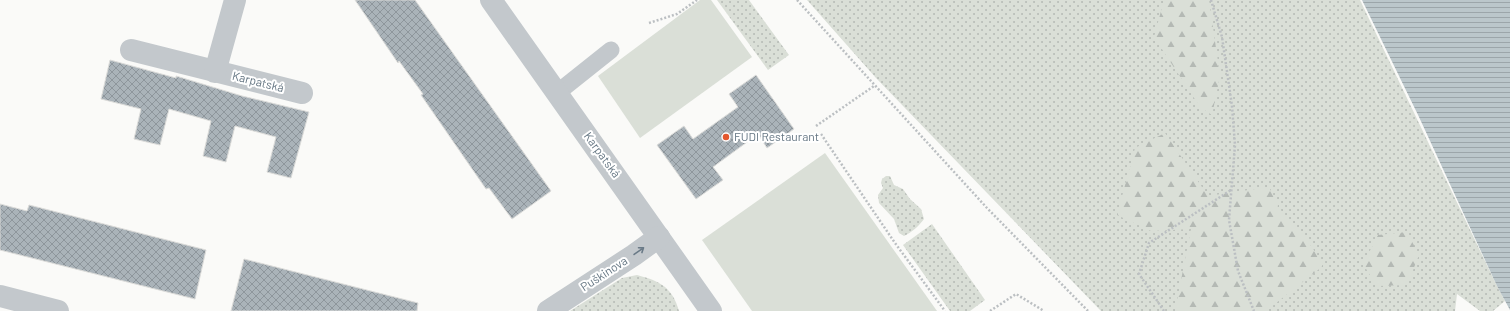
<svg xmlns="http://www.w3.org/2000/svg" width="1510" height="311" font-family="Barlow,sans-serif">
<defs>
<pattern id="grass-dots" width="8" height="8" patternUnits="userSpaceOnUse"><rect width="8" height="8" fill="#dadfd7"/><path d="M2 2h.1M6 6h.1" fill="none" stroke="#b4b9b4" stroke-width="1.8" stroke-linecap="round"/></pattern>
<pattern id="forest-firs" width="22" height="20" patternUnits="userSpaceOnUse"><rect width="22" height="20" fill="#dadfd7"/><path d="M5 1l3.5 6h-7zM16 11l3.5 6h-7z" fill="#b4b9b4"/></pattern>
<pattern id="water-rules" width="6" height="5" patternUnits="userSpaceOnUse"><rect width="6" height="5" fill="#bbc7cb"/><path d="M0 2.5h6" fill="none" stroke="#9ca6aa"/></pattern>
<pattern id="building-cross-hatch" width="8" height="8" patternUnits="userSpaceOnUse"><rect width="8" height="8" fill="#aab3b9"/><path d="M0 0l8 8M0 8l8-8" fill="none" stroke="#8e969c"/></pattern>
</defs>
<rect width="100%" height="100%" fill="#fafaf8"/>
<!-- grass -->
<g fill="url(#grass-dots)">
<path d="M717 0H749L789 55 768 70Z"/>
<path d="M807 0H1360L1497 286 1505 301 1493 311H1480L1457 294 1455 311H1101L876 78Z"/>
<path d="M886 176H890L894 185 903 189 910 199 921 209 924 219C919 226 912 232 904 236L899 233 894 219 879 203 878 195 883 188 881 183 882 179Z"/>
<path d="M932 224 985 300 970 311H950L903 245Z"/>
<path d="M637 275C660 281 672 287 679 311H570L622 278Z"/>
</g>
<!-- forest -->
<g fill="url(#forest-firs)">
<path d="M1164 0H1209L1220 76 1212 115 1200 107 1154 37Z"/>
<path d="M1165 133 1208 196 1269 187 1279 208 1312 247 1323 266 1266 311H1175L1191 229 1151 231 1117 215 1135 148Z"/>
<path d="M1407 232 1419 255 1407 285 1377 286 1363 264 1378 235Z"/>
</g>
<!-- pitch -->
<g fill="#dadfd7">
<path d="M700 0H711L752 57 640 138 598 76Z"/>
<path d="M825 153 937 311H752L702 240Z"/>
</g>
<!-- water -->
<path fill="url(#water-rules)" d="M1362 0H1510V310L1497 286 1419 117Z"/>
<!-- building -->
<g fill="url(#building-cross-hatch)" stroke="#dcdcda">
<path d="M355 0H415L551 191 512 219 489 188 486 189 421 95 423 94 399 61 398 63Z"/>
<path d="M110 60 176 78V76L242 96 309 112 291 178 267 172 276 137 235 126 226 162 203 156 211 121 169 109 160 145 134 139 141 109 101 99Z"/>
<path d="M756 75 794 129 767 148 758 134 713 167 723 180 696 199 657 145 684 126 693 139 738 107 729 94Z"/>
<path d="M0 204 27 211 29 205 206 250 195 299 0 250Z"/>
<path d="M244 259 418 303 417 311H231Z"/>
</g>
<g fill="none" stroke-linecap="round" stroke-linejoin="round">
<!-- path -->
<g stroke="#bbbfc2" stroke-width="2.5" stroke-dasharray="2 2" stroke-linecap="butt">
<path d="M797 0 987 208 1088 311"/>
<path d="M1211 0 1222 37 1232 106 1235 145 1229 220 1238 271 1254 311"/>
<path d="M649 23 677 14 697 0"/>
<path d="M816 126 874 86"/>
<path d="M821 134 895 243 945 311"/>
<path d="M990 311 1016 294 1044 311"/>
<path d="M1164 311 1139 274 1149 243 1231 190"/>
</g>
<!-- lane -->
<path stroke="#c3c8cc" stroke-width="17" d="M557 93 611 50"/>
<!-- street -->
<g stroke="#c3c8cc" stroke-width="22">
<path d="M491 0 711 311"/>
<path d="M131 50 302 93"/>
<path d="M215 72 235 0"/>
<path d="M0 296 58 311"/>
<path d="M548 311 634 255 659 237"/>
</g>
</g>
<!-- one-way arrows -->
<defs><path id="oneway-shaft" d="M-6 0H5M1.5-3L5.5 0L1.5 3" fill="none" stroke-width="1.6" stroke-linecap="round" stroke-linejoin="round"/></defs>
<use stroke="#6a7a87" href="#oneway-shaft" transform="translate(639 251) rotate(-35)"/>
<!-- markers -->
<circle fill="#e4572e" stroke="#fff" stroke-width="1.5" cx="726" cy="137" r="4"/>
<g text-anchor="middle" stroke-width="4" stroke-linejoin="round" paint-order="stroke">
<!-- street labels -->
<g font-size="12" fill="#657683" stroke="#fff">
<text transform="translate(258 82) rotate(14)" y="4">Karpatská</text>
<text transform="translate(602 155) rotate(54)" y="4">Karpatská</text>
<text transform="translate(604 274) rotate(-33)" y="4">Puškinova</text>
</g>
<!-- poi labels -->
<g font-size="12" fill="#657683" stroke="#fff" text-anchor="start">
<text x="734" y="141">FUDI Restaurant</text>
</g>
</g>
</svg>
